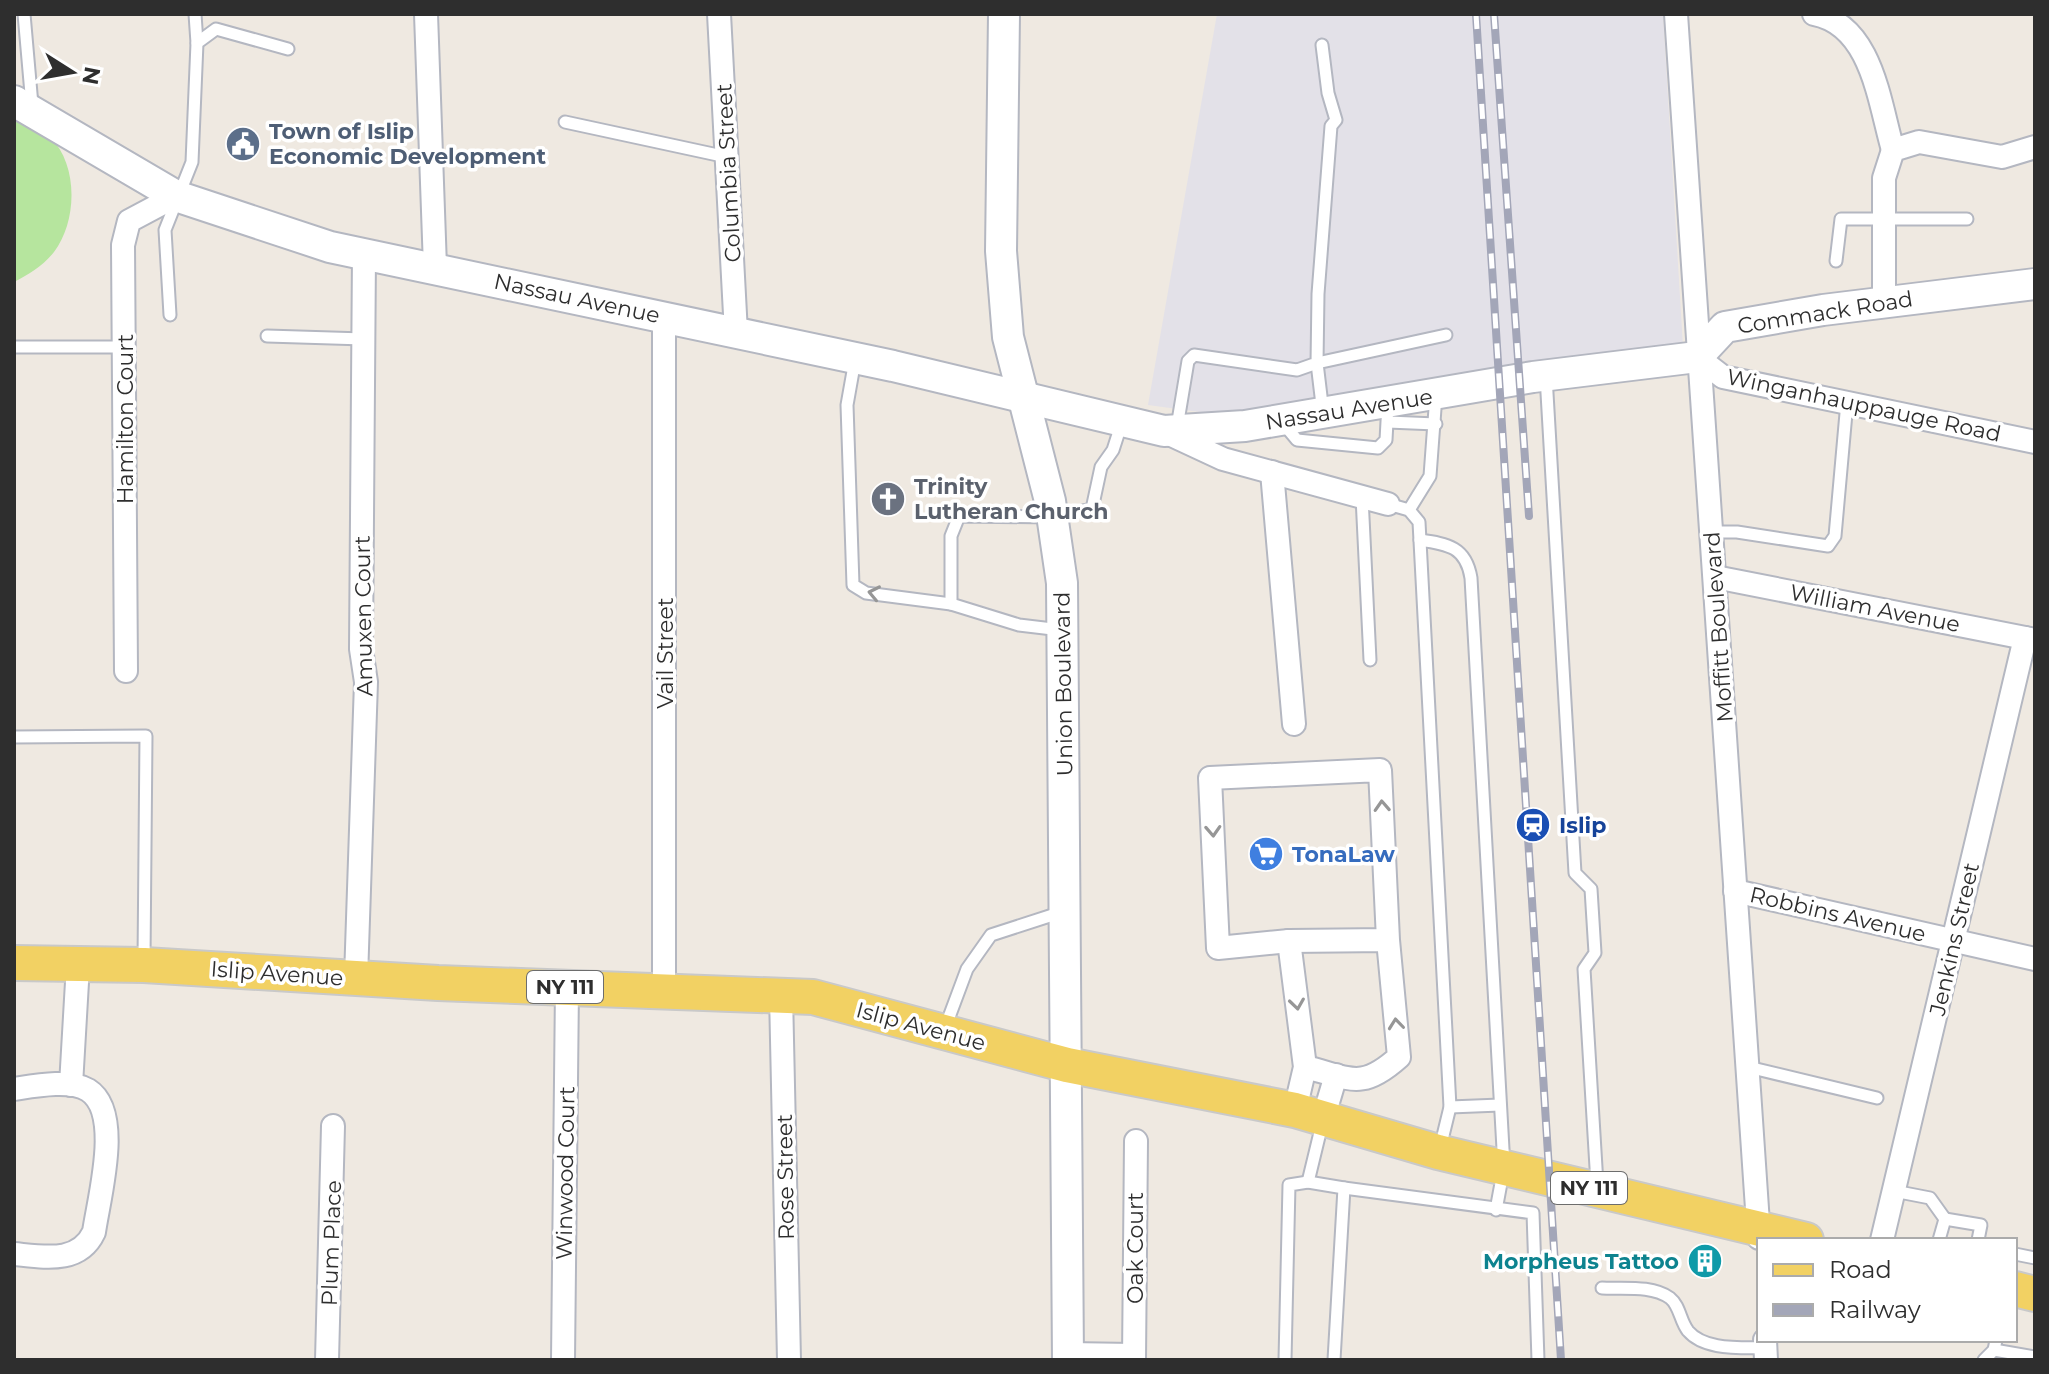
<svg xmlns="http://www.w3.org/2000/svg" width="2049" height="1374" font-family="Montserrat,sans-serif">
<rect width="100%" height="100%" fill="#efe9e1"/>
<!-- industrial -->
<path fill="#e3e1e8" d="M1217 14H1663L1683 347 1229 416 1148 405Z"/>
<!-- green -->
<path fill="#b6e59e" d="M14 113C25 120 40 128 50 137 79 165 77 222 54 252 43 266 29 274 14 282Z"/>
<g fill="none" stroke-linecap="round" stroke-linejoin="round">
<!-- lane casing -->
<g stroke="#b4b7c1" stroke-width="15">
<g id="lane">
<path d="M24 14 32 105"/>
<path d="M195 14 197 43"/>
<path d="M565 122 727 157"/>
<path d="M1836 261 1841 219H1967"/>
<path d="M170 315 165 230 192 162 197 43 216 29 288 49"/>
<path d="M267 336 364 339"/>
<path d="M14 347H125"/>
<path d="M855 360 847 405 853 585 866 593 951 604"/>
<path d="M1546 376 1575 873 1591 889 1595 953 1584 969 1597 1184"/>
<path d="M1323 413 1317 363 1446 335"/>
<path d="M1282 422 1297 440 1378 448 1386 440 1388 403"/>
<path d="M1388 422 1436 424"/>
<path d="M1177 427 1188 361 1194 355 1297 370 1317 363 1318 294 1331 126 1336 120 1328 93 1322 45"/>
<path d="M1362 497 1370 660"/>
<path d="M1388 504 1409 510 1419 522 1450 1107 1440 1148"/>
<path d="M1409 510 1430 476 1436 395"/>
<path d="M1712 532H1737L1828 546 1835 536 1847 402"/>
<path d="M1420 540C1448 544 1466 547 1471 578L1504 1167 1496 1210"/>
<path d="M1061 630 1019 625 951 604V536L959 516 1052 517 1092 509 1101 467 1113 450 1122 422"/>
<path d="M14 737 146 736 144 960"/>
<path d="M945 1028 967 969 991 935 1062 912"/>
<path d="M1748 1067 1877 1098"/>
<path d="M1450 1107 1500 1105"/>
<path d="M1308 1182 1323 1120"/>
<path d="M1344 1188 1533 1213 1538 1360"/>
<path d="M1894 1191 1930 1198 1945 1219 1939 1240"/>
<path d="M1945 1219 1981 1225 1978 1240"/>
<path d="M2015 1254 2035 1258"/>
<path d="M1602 1288C1624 1289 1652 1285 1670 1298 1680 1306 1680 1321 1688 1331 1705 1351 1742 1347 1766 1348"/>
<path d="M1994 1350 2035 1357"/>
<path d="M1285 1360 1289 1185 1308 1182 1344 1188 1334 1360"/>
<path d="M1984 1360 1994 1350 1996 1340"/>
</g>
</g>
<!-- street casing -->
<g stroke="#b4b7c1" stroke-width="26">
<g id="street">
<path d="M426 14 435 267"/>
<path d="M719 14 736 333"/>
<path d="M1676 14 1759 1238"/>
<path d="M1814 14C1872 25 1879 102 1893 150"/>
<path d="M1884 302V178L1893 150 1919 142 2002 157 2035 147"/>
<path d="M664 316V990"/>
<path d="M1697 357 1723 377 2035 442"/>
<path d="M1165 432 1223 459 1388 504"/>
<path d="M1272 472 1294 724"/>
<path d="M1715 577 2035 640"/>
<path d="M126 671 123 245 129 221 176 196"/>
<path d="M1735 891 2035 959"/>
<path d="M1289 941 1305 1067 1295 1110"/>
<path d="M356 978 366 682 361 649 364 254"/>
<path d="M781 994 789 1360"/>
<path d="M1305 1067C1351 1078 1361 1091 1399 1057L1388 940 1380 770 1210 778 1218 948 1289 941 1388 940"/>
<path d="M71 1085 78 965"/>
<path d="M14 1089C34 1086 70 1079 88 1090 123 1112 99 1197 94 1232 79 1264 45 1257 14 1254"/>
<path d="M1323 1119 1336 1075"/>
<path d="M1882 1240 2025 638"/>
<path d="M1765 1340 1766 1360"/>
<path d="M1068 1354 1134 1355"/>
<path d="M327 1360 333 1126"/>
<path d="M563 1360 567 987"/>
<path d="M1134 1360 1136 1141"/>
</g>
</g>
<!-- secondary casing -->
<g stroke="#b4b7c1" stroke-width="34">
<g id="secondary">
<path d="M1004 14 1001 251 1008 337 1050 501 1062 583 1068 1360"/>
<path d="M14 101 176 196 330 247 893 366 1164 431 1245 426 1533 377 1697 357 1725 327 1823 310 2035 284"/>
</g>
</g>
<!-- primary casing -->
<g stroke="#c9c9c9" stroke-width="38">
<g id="primary">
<path d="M14 963 144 965 438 983 813 997 1067 1065 1295 1110 1438 1152 1806 1240"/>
<path d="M2015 1289 2035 1294"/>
</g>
</g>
<!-- lane -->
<use href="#lane" stroke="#fff" stroke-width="11"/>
<!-- street -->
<use href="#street" stroke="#fff" stroke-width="22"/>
<!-- secondary -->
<use href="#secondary" stroke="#fff" stroke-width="30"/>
<!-- primary -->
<use href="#primary" stroke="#f2d163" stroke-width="34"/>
<!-- rail casing -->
<g stroke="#a3a6b8" stroke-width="8">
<g id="rail">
<path d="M1476 14 1561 1360"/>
<path d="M1494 14 1529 516"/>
</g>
</g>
<!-- rail -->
<use href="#rail" stroke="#fff" stroke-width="5" stroke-dasharray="15" stroke-linecap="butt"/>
</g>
<!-- one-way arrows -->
<defs><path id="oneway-chevron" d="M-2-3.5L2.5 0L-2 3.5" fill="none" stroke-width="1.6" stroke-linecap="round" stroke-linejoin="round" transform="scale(2)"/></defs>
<g stroke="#969696">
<use href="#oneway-chevron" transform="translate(874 593) rotate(-168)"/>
<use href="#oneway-chevron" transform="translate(1382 806) rotate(-93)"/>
<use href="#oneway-chevron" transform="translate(1213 831) rotate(87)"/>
<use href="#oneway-chevron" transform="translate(1297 1004) rotate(82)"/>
<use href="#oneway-chevron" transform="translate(1396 1024) rotate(-96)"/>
</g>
<!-- icons -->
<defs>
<g id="civic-disc" transform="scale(1.8)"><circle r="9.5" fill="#5c6f8a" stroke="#fff"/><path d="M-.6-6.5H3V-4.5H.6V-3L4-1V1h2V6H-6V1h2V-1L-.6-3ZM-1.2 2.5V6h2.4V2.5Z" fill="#fff"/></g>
<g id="church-disc" transform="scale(1.8)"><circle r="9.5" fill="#6b7280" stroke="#fff"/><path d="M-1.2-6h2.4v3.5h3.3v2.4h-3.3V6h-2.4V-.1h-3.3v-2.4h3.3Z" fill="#fff"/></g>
<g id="station-disc" transform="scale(1.8)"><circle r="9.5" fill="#1a4fb4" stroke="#fff"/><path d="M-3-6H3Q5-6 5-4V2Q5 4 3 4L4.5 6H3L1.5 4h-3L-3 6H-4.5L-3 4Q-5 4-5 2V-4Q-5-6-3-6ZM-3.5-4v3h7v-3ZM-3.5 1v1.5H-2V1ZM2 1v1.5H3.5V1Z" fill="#fff"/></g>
<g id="supermarket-disc" transform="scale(1.8)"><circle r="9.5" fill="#3f7fe0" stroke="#fff"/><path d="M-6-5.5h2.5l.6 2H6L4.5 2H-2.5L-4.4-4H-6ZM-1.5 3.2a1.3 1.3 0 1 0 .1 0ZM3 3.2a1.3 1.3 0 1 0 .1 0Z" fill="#fff"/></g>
<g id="building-disc" transform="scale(1.8)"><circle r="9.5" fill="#0f9aa8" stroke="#fff"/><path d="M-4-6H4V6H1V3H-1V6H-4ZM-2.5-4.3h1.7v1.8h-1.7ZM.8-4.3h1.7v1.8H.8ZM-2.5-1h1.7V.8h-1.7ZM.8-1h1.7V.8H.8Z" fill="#fff"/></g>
</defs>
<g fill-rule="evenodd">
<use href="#civic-disc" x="243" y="144"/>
<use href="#church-disc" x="888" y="499"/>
<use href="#station-disc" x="1533" y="825"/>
<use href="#supermarket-disc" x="1266" y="854"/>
<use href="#building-disc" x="1705" y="1261"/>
</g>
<g text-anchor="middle" stroke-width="7" stroke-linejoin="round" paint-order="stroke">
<!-- shield labels -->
<g fill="#fff" stroke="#6d6d6d" stroke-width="2">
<rect x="527" y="971" width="76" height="32" rx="6"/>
<rect x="1551" y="1172" width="76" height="32" rx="6"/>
</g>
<g font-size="20" font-weight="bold" fill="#2e2e2e">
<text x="565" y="994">NY 111</text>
<text x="1589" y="1195">NY 111</text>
</g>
<!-- service labels -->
<g font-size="22" font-weight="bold" fill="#4e5e75" stroke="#fff" text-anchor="start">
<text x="269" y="139">Town of Islip<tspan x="269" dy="25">Economic Development</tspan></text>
</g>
<!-- street labels -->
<g font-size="22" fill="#2e2e2e" stroke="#fff">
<text transform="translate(728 173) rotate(-93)" y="8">Columbia Street</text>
<text transform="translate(577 298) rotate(12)" y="8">Nassau Avenue</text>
<text transform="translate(1825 312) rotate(-9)" y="8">Commack Road</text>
<text transform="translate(1864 405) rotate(12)" y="8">Winganhauppauge Road</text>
<text transform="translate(1349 409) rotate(-9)" y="8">Nassau Avenue</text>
<text transform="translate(125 419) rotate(-90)" y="8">Hamilton Court</text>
<text transform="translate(1875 608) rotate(11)" y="8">William Avenue</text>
<text transform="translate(363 616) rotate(-91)" y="8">Amuxen Court</text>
<text transform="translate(1718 627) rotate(-94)" y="8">Moffitt Boulevard</text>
<text transform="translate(665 653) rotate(-90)" y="8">Vail Street</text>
<text transform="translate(1063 684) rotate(-91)" y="8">Union Boulevard</text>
<text transform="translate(1838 914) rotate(13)" y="8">Robbins Avenue</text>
<text transform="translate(1954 939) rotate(-77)" y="8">Jenkins Street</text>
<text transform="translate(277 973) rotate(4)" y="8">Islip Avenue</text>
<text transform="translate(921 1026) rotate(15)" y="8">Islip Avenue</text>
<text transform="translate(565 1173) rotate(-89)" y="8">Winwood Court</text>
<text transform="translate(785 1177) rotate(-91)" y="8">Rose Street</text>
<text transform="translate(331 1243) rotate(-88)" y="8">Plum Place</text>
<text transform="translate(1135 1248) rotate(-90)" y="8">Oak Court</text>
</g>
<!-- worship labels -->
<g font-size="22" font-weight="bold" fill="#5b616d" stroke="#fff" text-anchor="start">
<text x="914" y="494">Trinity<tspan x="914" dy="25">Lutheran Church</tspan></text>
</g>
<!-- transit labels -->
<g font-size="22" font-weight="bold" fill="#164399" stroke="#fff" text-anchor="start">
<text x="1559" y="833">Islip</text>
</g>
<!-- shop labels -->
<g font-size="22" font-weight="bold" fill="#366cbe" stroke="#fff" text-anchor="start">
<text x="1292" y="862">TonaLaw</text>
</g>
<!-- culture labels -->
<g font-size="22" font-weight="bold" fill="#0d838f" stroke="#fff" text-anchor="end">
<text x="1679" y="1269">Morpheus Tattoo</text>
</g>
</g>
<!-- border -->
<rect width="2049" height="1374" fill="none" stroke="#2e2e2e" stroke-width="32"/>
<!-- legend -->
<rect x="1757" y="1238" width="260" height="104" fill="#ffffff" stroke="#ababab" stroke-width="2"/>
<rect x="1773" y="1264" width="40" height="12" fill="#f2d163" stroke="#ababab" stroke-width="2"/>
<text x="1829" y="1278" font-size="24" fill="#2e2e2e">Road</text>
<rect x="1773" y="1304" width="40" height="12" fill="#a3a6b8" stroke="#ababab" stroke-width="2"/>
<text x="1829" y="1318" font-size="24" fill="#2e2e2e">Railway</text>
<!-- north arrow -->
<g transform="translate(72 72) rotate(101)" stroke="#ffffff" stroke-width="6" paint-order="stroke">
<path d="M0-6L14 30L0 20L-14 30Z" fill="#2e2e2e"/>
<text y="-12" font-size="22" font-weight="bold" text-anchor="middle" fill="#2e2e2e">N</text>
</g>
</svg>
